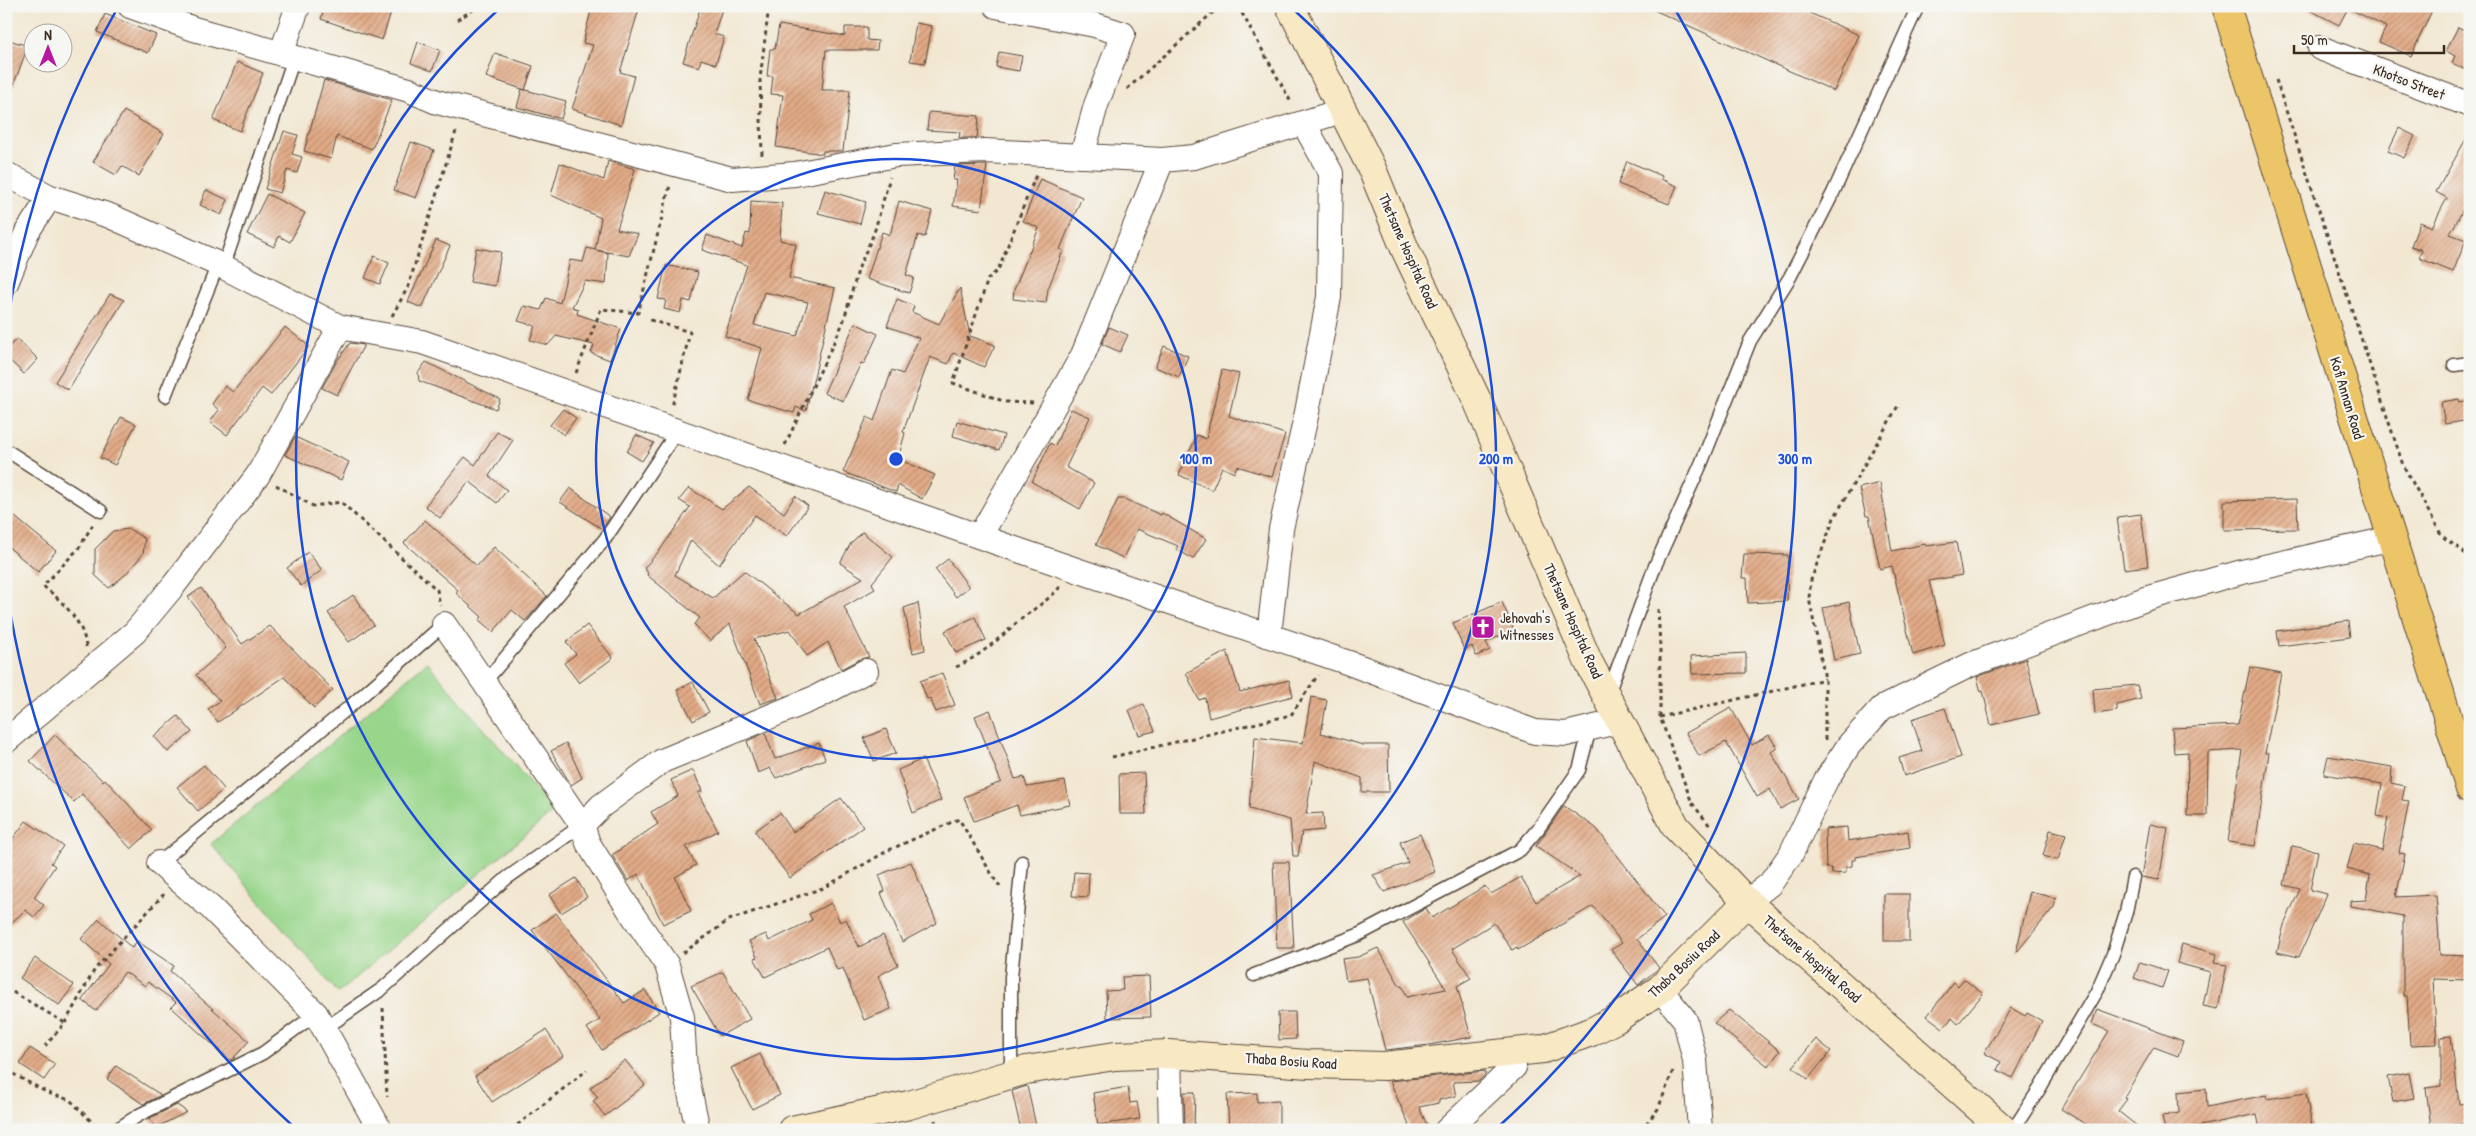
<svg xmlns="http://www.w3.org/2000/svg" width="2476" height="1136" font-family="'Patrick Hand',sans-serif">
<defs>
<pattern id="building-hatch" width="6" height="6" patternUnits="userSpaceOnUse" patternTransform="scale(1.25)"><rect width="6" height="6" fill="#e2ab87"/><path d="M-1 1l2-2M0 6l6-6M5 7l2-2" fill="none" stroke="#b88b6e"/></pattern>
</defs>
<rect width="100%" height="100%" fill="#f6f6f2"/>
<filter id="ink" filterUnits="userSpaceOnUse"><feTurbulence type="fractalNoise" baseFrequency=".02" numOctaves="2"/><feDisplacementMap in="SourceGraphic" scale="10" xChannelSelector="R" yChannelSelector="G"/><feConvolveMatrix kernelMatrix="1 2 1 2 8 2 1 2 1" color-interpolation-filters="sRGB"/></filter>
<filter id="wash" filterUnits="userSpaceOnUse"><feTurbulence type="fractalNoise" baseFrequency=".0096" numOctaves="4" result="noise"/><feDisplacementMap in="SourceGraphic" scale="20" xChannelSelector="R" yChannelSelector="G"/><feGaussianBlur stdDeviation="1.12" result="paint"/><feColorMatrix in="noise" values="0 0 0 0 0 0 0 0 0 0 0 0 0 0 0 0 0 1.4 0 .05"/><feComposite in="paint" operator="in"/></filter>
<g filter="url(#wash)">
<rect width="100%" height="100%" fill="#f2e7d1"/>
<!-- park -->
<path fill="#99d68b" stroke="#6a8054" d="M427 662 554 811 338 993 211 844Z"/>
<g id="blocks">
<!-- building -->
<g fill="url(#building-hatch)" fill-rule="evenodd">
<path d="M325 6H393L382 40 321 19Z"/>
<path d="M592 6H640L620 72 634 76 621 125 572 109 593 45 583 43Z"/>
<path d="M701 6H723L714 34 724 37 716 64 701 59 699 67 683 62Z"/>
<path d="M1645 6H1794L1859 35 1834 91Z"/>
<path d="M2302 6H2434L2411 56 2379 42 2386 27 2348 8 2339 25Z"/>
<path d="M105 14 156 35 148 53 97 32Z"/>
<path d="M916 23 932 26 925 63 910 61Z"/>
<path d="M779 25 845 36V27H867V40L878 41 877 50H826L822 90H850L843 151H823V154L776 147 783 95 771 94 773 76H767L770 49H775Z"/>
<path d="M2470 26V72L2452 63 2455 56 2446 51 2458 27 2467 31Z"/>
<path d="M6 39 28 46 8 100 6 99Z"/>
<path d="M418 42 440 50 432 71 411 63Z"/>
<path d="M999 52 1022 56 1019 71 996 67Z"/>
<path d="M495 53 533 66 525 90 486 77Z"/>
<path d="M237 62 263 73 240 131 213 120Z"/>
<path d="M324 80 392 100 372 149 337 136 331 159 304 151Z"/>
<path d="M522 89 566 101 561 119 517 107Z"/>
<path d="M124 111 164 134 139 176 122 166 116 175 93 162Z"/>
<path d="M929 112 979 116 977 138H959L960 132 927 130Z"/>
<path d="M2399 128 2415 136 2404 158 2388 151Z"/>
<path d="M284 131 298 135 292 154 302 157 297 173 287 170 280 193 265 189Z"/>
<path d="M2470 132V197L2450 234 2466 240 2453 272 2419 258 2422 250 2411 246 2420 222 2432 227 2447 198 2436 192Z"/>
<path d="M411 142 434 150 416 198 394 190Z"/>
<path d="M608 161 635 169 617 229 638 234 629 256 595 250 601 218 551 195 560 163 604 180Z"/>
<path d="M1627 161 1662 176 1661 179 1677 186 1669 204 1618 184Z"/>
<path d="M987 165 981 210 953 206 957 180H953L955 166Z"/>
<path d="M1040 179 1082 197 1060 249 1063 251 1048 289 1046 303 1013 299 1014 290 1039 228 1023 221Z"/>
<path d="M206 190 228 200 221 215 200 205Z"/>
<path d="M825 190 866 202 860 224 818 213Z"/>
<path d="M267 194 305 213 290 242 279 236 274 247 247 234Z"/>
<path d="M751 201 782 203 780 240 796 244 789 278 835 288 806 411 796 407 794 413 748 400 762 348 725 336 747 265 702 250 707 235 742 248 746 233 750 234ZM764 292 808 302 797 336 754 325Z"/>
<path d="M899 201 932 211 925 237 918 235 906 275 914 278 909 293 867 279 882 232 890 235Z"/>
<path d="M436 240 450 246 422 308 408 302Z"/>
<path d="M476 248 501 252 495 286 470 282Z"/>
<path d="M587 248 608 253 606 284 585 281 572 307 578 309 577 314 621 329 610 360 591 353 594 345 556 336 548 345 530 340 535 326 518 321 524 306 541 310 546 298 560 303 570 260 583 262Z"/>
<path d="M374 256 389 263 380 284 365 278Z"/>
<path d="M666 265 698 272 691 302 683 300 680 313 664 309 666 300 658 299Z"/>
<path d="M960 288 970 336 995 345 984 367 953 353 948 364 930 357 903 432 905 433 898 459 935 475 922 499 898 485 896 492 843 472 867 417 874 421 892 370 903 374 919 338 887 326 897 299 914 306 912 312 939 324Z"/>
<path d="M110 294 124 300 68 390 55 382Z"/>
<path d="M855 323 878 334 864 364 861 363 843 401 824 393Z"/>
<path d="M285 327 309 346 271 395 262 388 227 435 210 422 219 410 212 404 225 386 233 392Z"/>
<path d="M1109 327 1128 335 1120 352 1102 344Z"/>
<path d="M17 339 38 359 24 374 6 357V349Z"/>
<path d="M350 343 364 345 337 395 322 388 337 361Z"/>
<path d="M1164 346 1188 356 1179 377 1155 367Z"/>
<path d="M426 362 500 399 496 409 419 381 418 373Z"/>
<path d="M1222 370 1239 374 1229 416 1285 434 1272 477 1237 466 1234 473 1222 467 1212 490 1179 475 1197 435 1206 439Z"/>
<path d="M2459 399 2460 402 2470 400V420L2445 424 2441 402Z"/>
<path d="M563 409 576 418 564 435 550 425Z"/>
<path d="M1071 409 1090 417 1066 467 1094 483 1080 509 1032 482 1050 443 1055 446Z"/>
<path d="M121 417 136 424 115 465 100 458Z"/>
<path d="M957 421 1004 435 999 450 953 436Z"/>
<path d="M497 432 513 440 489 476 507 490 497 503 469 481 440 518 425 506 465 457 475 465Z"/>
<path d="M636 435 654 443 642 461 627 452Z"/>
<path d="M295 437 349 462 341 480 285 455Z"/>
<path d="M1880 483 1892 551 1925 544 1926 546 1956 542 1962 575 1929 581 1945 645 1913 655 1892 566 1880 569 1869 516H1866L1859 488Z"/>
<path d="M749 487 784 513 795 496 808 506 787 536 755 515 719 565 691 540 675 575 713 598 744 571 799 614 863 578 840 563 851 543 862 532 893 557 872 583 875 589 844 607 869 657 860 659 841 669 828 642 807 656 790 630 754 639 778 698 760 704 730 624 710 641 694 624 700 618 647 575 648 573 644 568 660 550 690 507 679 500 689 488 722 509Z"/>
<path d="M570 488 610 517 602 529 560 502Z"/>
<path d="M1118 499H1124L1161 515 1162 513 1206 539 1193 559 1176 549 1178 546 1137 529 1123 558 1096 545Z"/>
<path d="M2297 499 2298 529 2224 530V501Z"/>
<path d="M2141 514 2148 566 2124 569 2117 517Z"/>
<path d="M15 517 56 551 38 572 6 545V526Z"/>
<path d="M425 520 477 566 494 547 547 596 525 621 512 610 493 632 479 620 482 617 456 593 458 590 404 543Z"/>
<path d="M129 529 145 539 143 554 125 575 109 588 95 575V549L113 531Z"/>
<path d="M308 552 322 570 301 586 287 568Z"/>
<path d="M1744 554 1788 555 1787 601 1748 603 1747 578H1742Z"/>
<path d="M948 559 969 587 956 597 935 569Z"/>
<path d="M201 588 242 644 270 626 333 690 314 708 284 677 218 722 208 709 220 701 196 675 226 648 188 597Z"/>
<path d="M353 595 374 625 349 642 328 613Z"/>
<path d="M1502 602 1514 630 1486 642 1490 650 1476 656 1472 646 1464 650 1453 623Z"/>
<path d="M1849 602 1860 654 1834 660 1823 608Z"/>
<path d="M918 603 925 650 913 653 904 608Z"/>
<path d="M975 617 986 640 956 653 945 631Z"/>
<path d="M2348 621 2350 637 2279 646 2277 631Z"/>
<path d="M587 625 613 658 579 683 564 663 576 654 566 642Z"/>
<path d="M1227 651 1240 692 1289 680 1293 696 1209 718 1205 698 1199 700 1186 673Z"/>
<path d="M1746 653V673L1692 674 1691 656Z"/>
<path d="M2026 659 2039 714 1991 725 1983 691 1981 692 1977 677Z"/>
<path d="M2250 667 2281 673 2265 753H2269L2255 846 2228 842 2242 750 2208 752 2207 816H2187L2188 752 2174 753 2172 728 2238 725Z"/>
<path d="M942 673 955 705 936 712 930 698 927 699 920 681Z"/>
<path d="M693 682 709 712 693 721 677 690Z"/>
<path d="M2137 685 2141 699 2117 705V711L2095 714 2093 689Z"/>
<path d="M1311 697 1327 700 1321 733 1363 745H1388L1389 792H1362V778L1315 761 1306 814 1323 813 1324 830 1302 832 1298 856H1293L1290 820 1249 809 1255 737 1303 743Z"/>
<path d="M1144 704 1155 731 1139 735 1129 710Z"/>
<path d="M1731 708 1752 745 1769 735 1777 748 1771 752 1799 799 1780 809 1770 789 1757 797 1726 742 1699 756 1686 733Z"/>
<path d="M1945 708 1961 757 1904 776 1899 758 1922 751 1912 719Z"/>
<path d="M990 710 1015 779 1024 777 1027 787 1065 781 1070 805 1020 815 1017 805 974 821 964 797 1001 782 975 716Z"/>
<path d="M178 716 192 732 168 752 154 736Z"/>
<path d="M886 729 896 753 874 761 864 738Z"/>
<path d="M765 733 775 759 819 743 825 759 776 778 770 768 758 773 747 741Z"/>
<path d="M55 735 103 781 105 779 152 830 131 849 82 794 74 802 30 761Z"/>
<path d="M566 743 582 778 571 785 551 751Z"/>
<path d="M2328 756 2392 767 2391 783 2405 786 2402 800 2409 801 2399 853 2405 854 2396 897 2436 895 2440 955 2470 956V980L2433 979 2437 1044 2410 1045 2407 996H2403V916L2351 906V901L2366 900 2370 875 2347 869 2354 843 2382 850 2388 818 2377 816 2382 784 2324 774Z"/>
<path d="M923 759 941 800 913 813 898 770Z"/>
<path d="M204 765 224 789 198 811 177 787Z"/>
<path d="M693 770 702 791 698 793 718 831 686 847 696 865 675 877 691 911 663 924 638 874 628 881 612 855 658 824 651 812 678 796 671 780Z"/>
<path d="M1144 773 1146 814H1120L1119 774Z"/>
<path d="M841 798 863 827 790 878 755 831 780 813 793 832Z"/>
<path d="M1564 806 1596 828 1665 917 1637 939 1659 968 1638 985 1611 950 1622 943 1593 906 1518 950 1517 947 1512 950 1494 923 1452 949 1471 978 1457 986 1471 1037 1429 1045 1385 1050 1367 978 1346 981 1342 959 1358 957 1378 948 1400 986 1403 987 1407 997 1446 989 1403 922 1426 908 1432 918 1485 886 1491 894 1521 877 1536 902 1580 876 1536 846Z"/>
<path d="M26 821 63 846 51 863 55 866 34 897 44 905 34 917 25 910 6 928V848Z"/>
<path d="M2150 824 2168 828 2159 880 2141 877Z"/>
<path d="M1847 827 1848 841 1908 831 1910 848 1855 857V860H1852V866L1846 867V873L1832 874 1831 868H1826L1825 829Z"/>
<path d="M2050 830 2066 834 2058 860 2043 856Z"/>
<path d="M1420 834 1435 872 1384 892 1373 875 1408 863 1400 842Z"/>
<path d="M2292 846 2318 851 2310 890 2327 894 2299 957 2277 952 2284 925 2300 889 2284 885Z"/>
<path d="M911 862 937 923 902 942 881 893 885 891 879 875Z"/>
<path d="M1273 862H1289L1294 948H1277Z"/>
<path d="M1074 872 1089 873 1088 897 1072 896Z"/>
<path d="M576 878 587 897 561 913 549 895Z"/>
<path d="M2030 892 2056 898 2054 907 2016 953Z"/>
<rect x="1884" y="894" width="25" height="47"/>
<path d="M831 903 840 922 846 919 859 947 883 935 898 965 878 976 891 1009 864 1020 843 968 837 970 827 947 765 977 754 958 757 957 749 941 766 934 769 941 812 920 809 914Z"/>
<path d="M556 913 624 1003 645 990 659 1012 602 1050 587 1028 600 1020 532 930Z"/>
<path d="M99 919 132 948 137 941 174 966 170 971 249 1041 233 1059 230 1060 171 1007 176 1002 148 982 145 986 125 972 96 1011 82 1000 109 964 81 939Z"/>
<path d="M2182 944 2217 954 2214 963 2227 965 2218 1009 2203 1006 2210 972 2177 963Z"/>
<path d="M35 958 74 985 59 1005 20 978Z"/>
<path d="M2140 962 2168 971 2162 988 2134 978Z"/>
<path d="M723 972 750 1019 720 1036 691 986Z"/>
<path d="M1149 976 1151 1017 1107 1018 1106 991 1123 990 1122 977Z"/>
<path d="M1964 979 1983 994 1958 1024 1952 1018 1943 1028 1927 1016 1954 982 1958 986Z"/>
<path d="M2011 1008 2025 1016 2027 1013 2042 1021 2013 1078 1997 1070 2001 1062 1984 1053Z"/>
<path d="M2097 1009 2183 1041 2178 1056 2154 1047 2124 1097 2127 1099 2118 1111 2142 1130H2095L2061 1109 2109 1031 2092 1024Z"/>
<path d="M1729 1010 1780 1051 1768 1066 1714 1023Z"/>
<path d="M1278 1012H1295L1296 1039 1279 1040Z"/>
<path d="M546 1030 563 1056 492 1102 475 1076Z"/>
<path d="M2451 1036 2459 1104 2467 1103 2469 1123 2431 1127 2426 1088 2441 1086V1037Z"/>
<path d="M1816 1039 1831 1051 1808 1079 1793 1067Z"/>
<path d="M30 1048 55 1064 44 1080 20 1064Z"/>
<path d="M760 1054 780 1095 752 1109 731 1068Z"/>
<path d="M625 1060 645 1085 605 1116 593 1101 598 1097 590 1088Z"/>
<path d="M116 1066 161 1095 143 1104 107 1079Z"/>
<path d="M1485 1071V1075L1479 1081 1453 1082 1456 1096 1439 1100V1103L1419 1107 1429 1130H1411L1390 1081Z"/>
<path d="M2409 1073 2414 1098 2393 1102 2388 1077Z"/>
<path d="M1027 1086 1037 1130H1021L1012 1091Z"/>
<path d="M1128 1087 1130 1103 1137 1102 1140 1119 1098 1125 1093 1093Z"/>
<path d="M2206 1089 2207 1107 2266 1095 2267 1099 2306 1093 2312 1127 2260 1130 2257 1114 2181 1130H2165L2162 1116 2179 1113 2178 1092Z"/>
<path d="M1184 1092H1195L1194 1130H1185Z"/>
<path d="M1257 1093V1102L1279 1101V1130H1229L1227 1094Z"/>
<path d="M177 1105 187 1112 155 1128 150 1118Z"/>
</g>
</g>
</g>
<g filter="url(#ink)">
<use href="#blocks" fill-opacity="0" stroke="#564639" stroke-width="1"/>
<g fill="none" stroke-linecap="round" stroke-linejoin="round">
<!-- lane casing -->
<g stroke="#564639" stroke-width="15">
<g id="lane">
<path d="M223 268 294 58"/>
<path d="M2454 365 2470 363"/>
<path d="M165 396 218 264"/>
<path d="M6 450 101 511"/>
<path d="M484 683 605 539 678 430"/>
<path d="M1608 694 1655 566 1701 464 1750 341 1790 277 1833 193 1918 6"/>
<path d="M159 863 348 708 444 624"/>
<path d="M1254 975 1358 935 1520 850 1538 829 1579 770 1590 728"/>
<path d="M324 1029 382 989 507 878 582 825"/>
<path d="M1011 1075V977L1022 862"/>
<path d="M116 1130 139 1115 263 1053 316 1014"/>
<path d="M2013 1130 2040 1088 2097 991 2113 954 2126 912 2133 877"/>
</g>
</g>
<!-- street casing -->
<g stroke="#564639" stroke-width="26">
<g id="street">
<path d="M130 6 194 29 409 90 437 102 732 179 795 174 896 155 985 151 1162 160 1194 157 1344 110"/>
<path d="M996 6 1095 25 1123 34 1096 105 1082 156"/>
<path d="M2320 48 2470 105"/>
<path d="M281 54 298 6"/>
<path d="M6 174 50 197 110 216 218 264 340 327 422 342 1018 550 1349 663 1535 732 1566 734 1620 721"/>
<path d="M6 283 27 232 50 197"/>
<path d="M980 536 1083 355 1162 160"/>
<path d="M444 624 582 825 588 843 630 911 667 965 682 1017 685 1070 698 1130"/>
<path d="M1269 635 1281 529 1307 412 1329 297 1331 173 1304 124"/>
<path d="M6 741 135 632 174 585 258 475 340 327"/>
<path d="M582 825 601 806 662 761 817 697 866 671"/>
<path d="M159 863 211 908 316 1014 380 1130"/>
<path d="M1747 902 1770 884 1791 854 1826 780 1849 745 1882 708 1970 665 2148 598 2242 572 2393 538"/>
<path d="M1660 989 1685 1020 1695 1060 1700 1130"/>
<path d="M1169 1054 1171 1130"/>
<path d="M1447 1130 1514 1067 1511 1054"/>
</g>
</g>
<!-- secondary casing -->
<g stroke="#564639" stroke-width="30">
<g id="secondary">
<path d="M1290 6 1372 169 1405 249 1477 400 1588 661 1676 827 1747 902 2004 1130"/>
<path d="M792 1130 909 1105 1026 1070 1115 1056 1169 1054 1308 1064 1384 1066 1543 1049 1591 1032 1616 1019 1660 989 1747 902"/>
</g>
</g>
<!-- primary casing -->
<g stroke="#564639" stroke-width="30">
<path id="primary" d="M2226 6 2470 789"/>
</g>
<!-- path -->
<g stroke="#564639" stroke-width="3" stroke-dasharray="4 4" stroke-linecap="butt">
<path d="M1238 6 1292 104"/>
<path d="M457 20 479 6"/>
<path d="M2276 80 2403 465 2442 536 2470 557"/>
<path d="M1127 89 1220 6"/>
<path d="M762 155 760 79 769 6"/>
<path d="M392 316 408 287 457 128"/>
<path d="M650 320 690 332 672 407"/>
<path d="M576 373 601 309 638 313 670 185"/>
<path d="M1033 403 1006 402 953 383 988 279 998 270 1036 175"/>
<path d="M785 445 843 323 859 267 874 233 890 177"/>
<path d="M276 485 313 506 341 502 437 590 440 605"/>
<path d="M1658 609 1660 646V717L1692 803 1710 826"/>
<path d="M86 647C84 622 62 601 43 586L79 548 93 524"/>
<path d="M956 667C978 657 994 643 1012 627 1028 612 1046 603 1060 587"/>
<path d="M1660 717 1825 679"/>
<path d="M1825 740V679L1809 598 1811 580 1834 518 1899 404"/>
<path d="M1112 757 1291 715 1318 675"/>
<path d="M683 953 729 920 823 888 889 850 959 819 997 883 1003 889"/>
<path d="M6 988 65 1023 45 1046"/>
<path d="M383 1008 387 1097"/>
<path d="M65 1023 95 969 164 894"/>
<path d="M6 1070 48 1093 70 1100 100 1130"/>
<path d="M935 1120 936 1130"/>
<path d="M511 1130 587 1070"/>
<path d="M1641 1130 1658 1109 1673 1071"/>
</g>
<!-- lane -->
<use href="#lane" stroke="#fff" stroke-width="12"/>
<!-- street -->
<use href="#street" stroke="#fff" stroke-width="24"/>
<!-- secondary -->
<use href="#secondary" stroke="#f8e8c3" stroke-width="28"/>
<!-- primary -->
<use href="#primary" stroke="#edc569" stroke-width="28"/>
</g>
</g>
<!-- distance rings -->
<g fill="none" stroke="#1d4ed8" stroke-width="2.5">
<circle cx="896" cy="459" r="300"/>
<path d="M1294 10A600 600 0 1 1 498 10"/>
<path d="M294 1127A899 899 0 0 1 7 592M7 326A899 899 0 0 1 117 9M1675 9A899 899 0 0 1 1498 1127"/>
</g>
<!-- icons -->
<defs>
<g id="church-square" transform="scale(1.25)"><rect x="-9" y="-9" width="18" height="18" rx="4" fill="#b5179e" stroke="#f6f6f2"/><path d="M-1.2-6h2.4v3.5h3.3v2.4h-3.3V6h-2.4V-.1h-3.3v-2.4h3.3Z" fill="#fff"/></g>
</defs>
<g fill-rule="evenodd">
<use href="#church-square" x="1483" y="627"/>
</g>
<g text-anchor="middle" stroke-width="4.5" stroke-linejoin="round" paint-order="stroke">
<!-- street labels -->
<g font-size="15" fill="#3b2a1e" stroke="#f6f6f2">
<text transform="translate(2409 82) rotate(21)" y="5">Khotso Street</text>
<text transform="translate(1408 251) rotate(66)" y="5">Thetsane Hospital Road</text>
<text transform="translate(2347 398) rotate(73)" y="5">Kofi Annan Road</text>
<text transform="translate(1573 621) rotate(66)" y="5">Thetsane Hospital Road</text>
<text transform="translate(1812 959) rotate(41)" y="5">Thetsane Hospital Road</text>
<text transform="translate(1684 964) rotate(-43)" y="5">Thaba Bosiu Road</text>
<text transform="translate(1291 1061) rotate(4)" y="5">Thaba Bosiu Road</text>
</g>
<!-- poi labels -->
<g font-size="15" fill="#3b2a1e" stroke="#f6f6f2" text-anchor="start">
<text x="1500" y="623">Jehovah's<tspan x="1500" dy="17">Witnesses</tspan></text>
</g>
</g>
<circle cx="896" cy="459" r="8" fill="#1d4ed8" stroke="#f6f6f2" stroke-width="2.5"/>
<g font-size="15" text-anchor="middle" font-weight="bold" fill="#1d4ed8" stroke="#f6f6f2" stroke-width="4.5" stroke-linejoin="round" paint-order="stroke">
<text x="1196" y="464">100 m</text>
<text x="1496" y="464">200 m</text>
<text x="1795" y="464">300 m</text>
</g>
<!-- margin -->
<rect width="2476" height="1136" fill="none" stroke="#f6f6f2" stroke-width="25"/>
<!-- north arrow -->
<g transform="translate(48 48)"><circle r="24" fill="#f6f6f2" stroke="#aba49d"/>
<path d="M0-4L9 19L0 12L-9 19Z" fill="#b5179e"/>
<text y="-8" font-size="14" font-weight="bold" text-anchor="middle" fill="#3b2a1e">N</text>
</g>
<!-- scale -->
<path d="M2294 45v8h150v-8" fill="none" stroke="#3b2a1e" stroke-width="2.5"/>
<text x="2301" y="45" font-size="15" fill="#3b2a1e" stroke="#f6f6f2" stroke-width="4" paint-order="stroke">50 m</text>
</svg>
